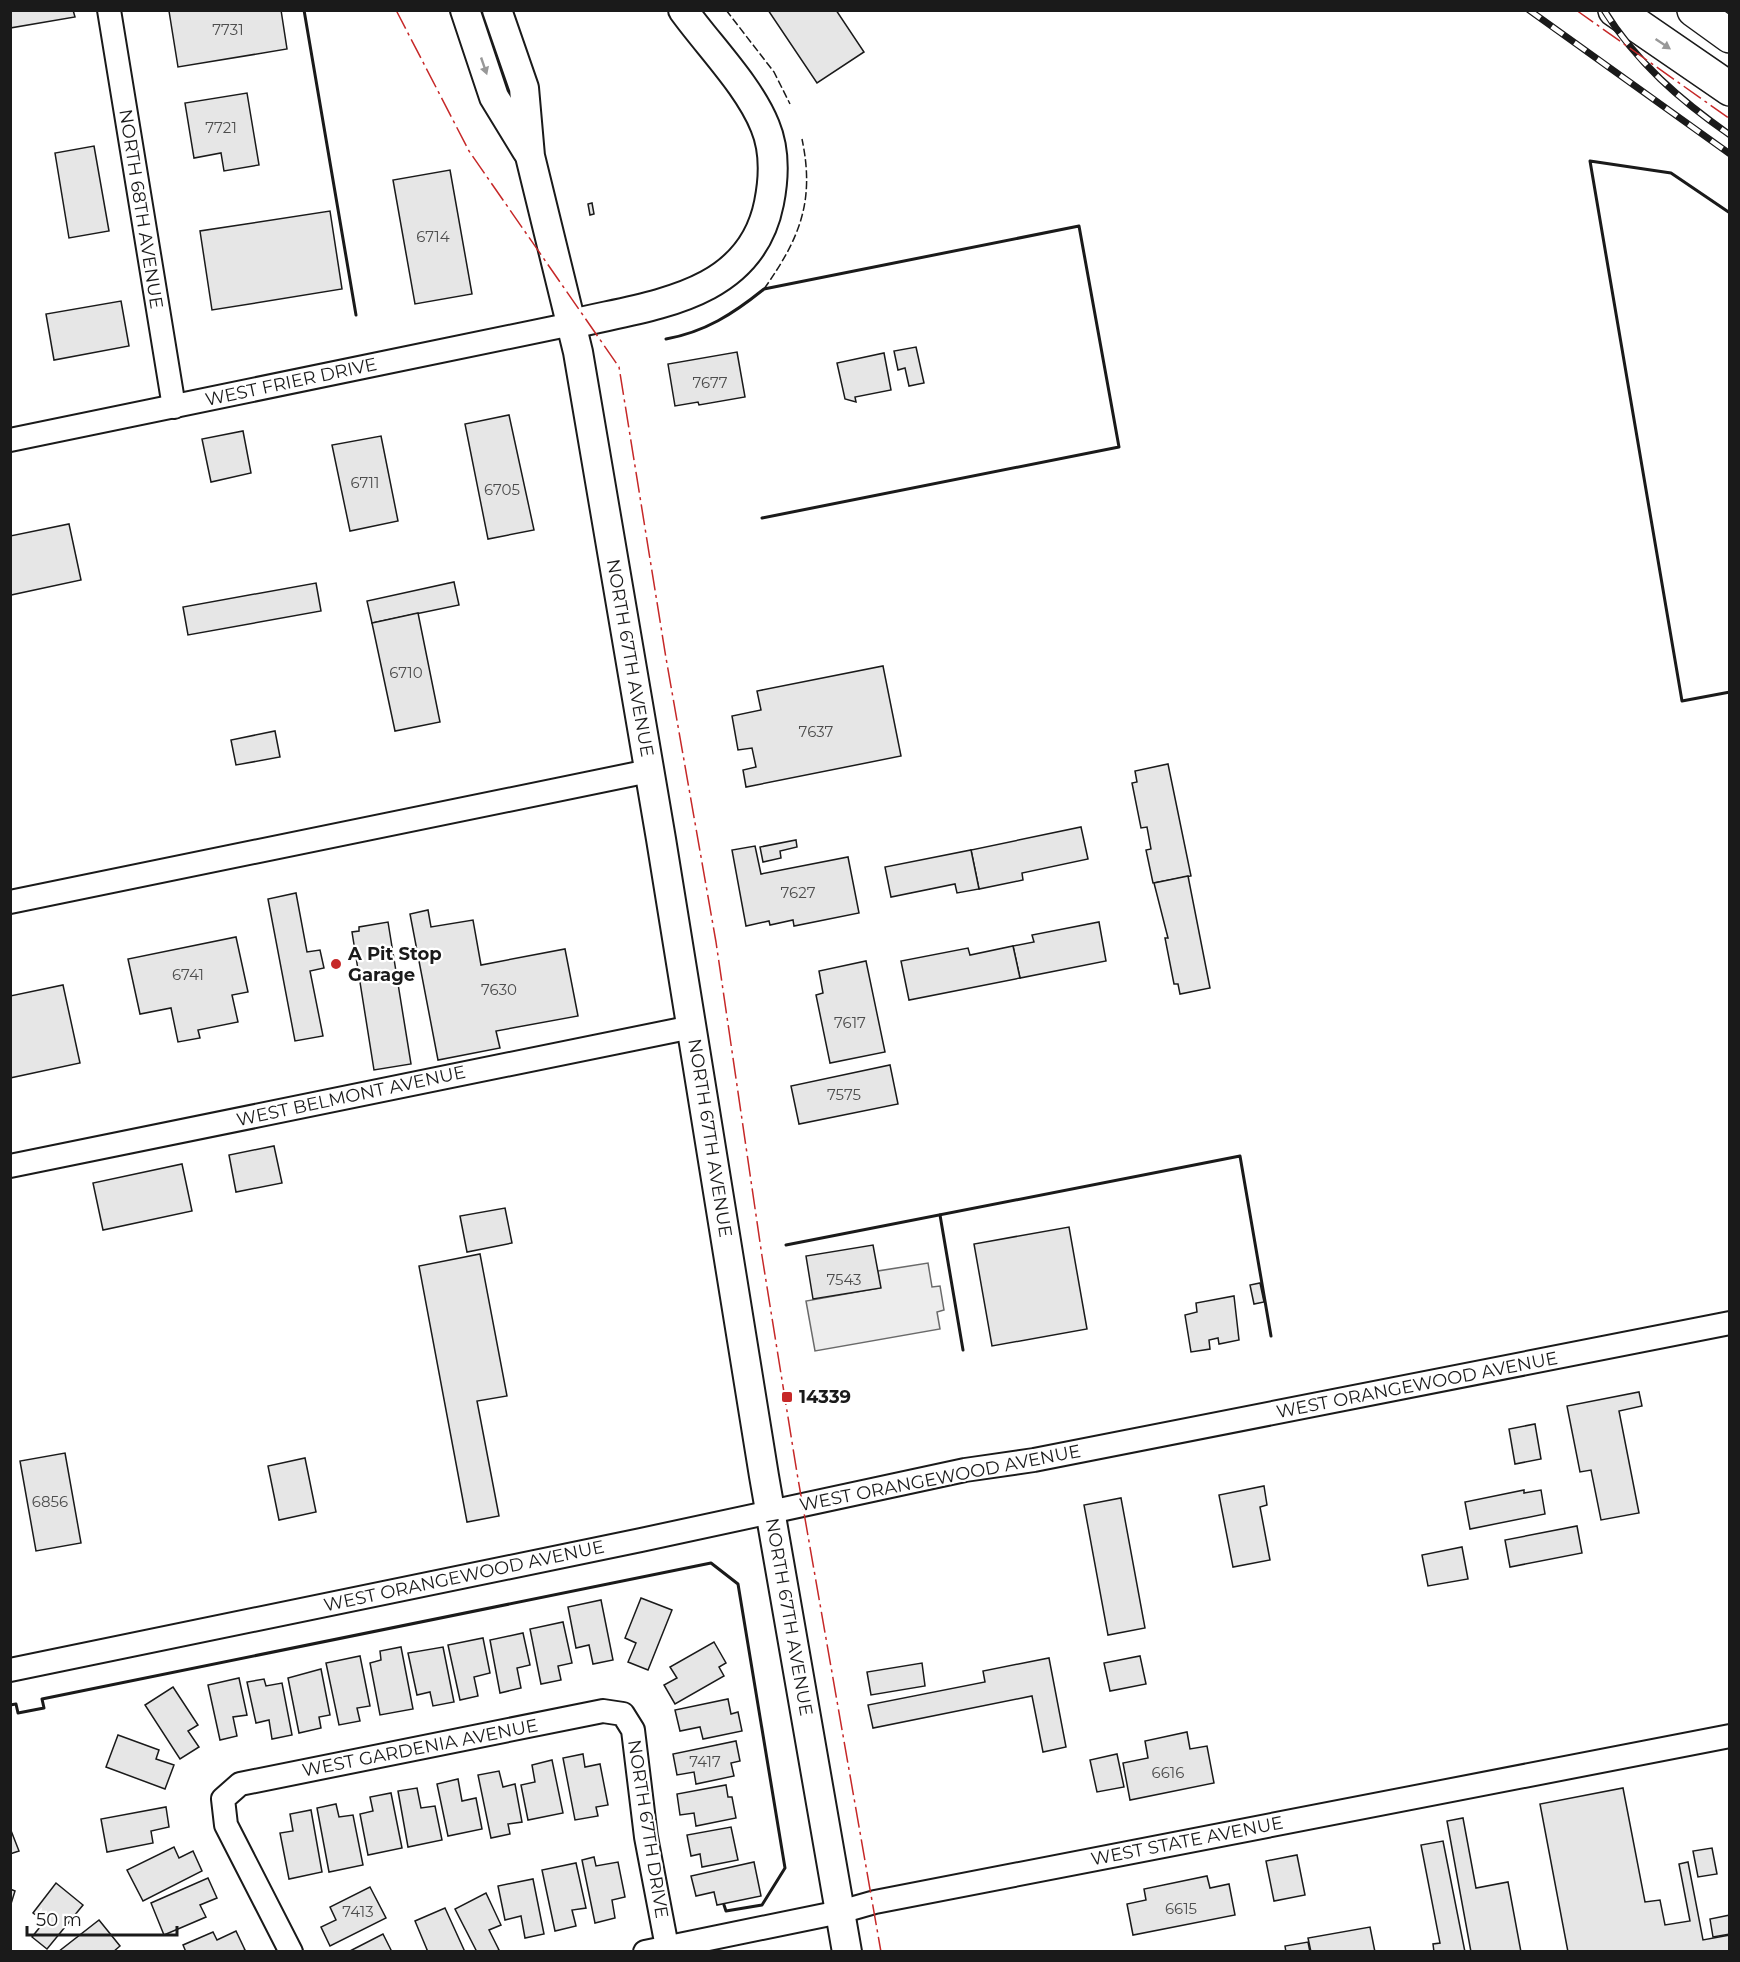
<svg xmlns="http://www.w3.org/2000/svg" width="1740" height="1962" font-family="Montserrat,sans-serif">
<rect width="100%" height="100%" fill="#fff"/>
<!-- parking -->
<path fill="#ededed" stroke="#6a6a6a" stroke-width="1.5" d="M928 1263 932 1287 940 1286 944 1310 937 1312 940 1329 815 1351 806 1301 880 1288 878 1271Z"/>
<!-- building -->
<g fill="#e6e6e6" stroke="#1a1a1a" stroke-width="1.5">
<path d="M10 10H73L75 17 10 28Z"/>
<path d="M281 10 287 49 178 67 169 11Z"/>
<path d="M768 10H836L864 52 817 83Z"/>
<path d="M247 93 259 165 224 171 221 153 194 158 185 103Z"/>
<path d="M94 146 109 231 69 238 55 153Z"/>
<path d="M450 170 472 294 415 304 393 180Z"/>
<path d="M592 203 594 214 590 215 588 204Z"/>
<path d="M330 211 342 289 212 310 200 231Z"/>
<path d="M121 301 129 346 54 360 46 314Z"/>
<path d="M916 347 924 383 909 386 905 368 898 370 894 351Z"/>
<path d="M737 352 745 397 699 405 698 402 675 406 668 364Z"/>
<path d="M884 353 891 390 855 397 856 402 845 399 837 363Z"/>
<path d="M509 415 534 530 488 539 465 424Z"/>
<path d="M243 431 251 473 211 482 202 439Z"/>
<path d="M381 436 398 521 350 531 332 445Z"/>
<path d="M69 524 81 580 11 595 10 536Z"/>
<path d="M454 582 459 605 372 623 367 601Z"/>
<path d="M316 583 321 611 188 635 183 607Z"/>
<path d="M418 613 440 722 395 731 372 623Z"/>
<path d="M883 666 901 756 746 787 743 770 756 767 752 748 738 750 732 716 761 710 757 691Z"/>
<path d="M275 731 280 757 236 765 231 740Z"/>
<path d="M1168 764 1191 876 1153 883 1146 850 1151 849 1147 827 1141 828 1132 783 1137 782 1135 771Z"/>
<path d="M1081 827 1088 859 1022 873 1023 880 979 889 971 850Z"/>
<path d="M796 840 797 847 780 851 781 858 763 862 760 847Z"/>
<path d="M755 846 761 874 848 857 859 913 794 926 793 920 770 925 769 921 746 926 732 850Z"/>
<path d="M971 850 979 889 957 893 955 884 891 897 885 867Z"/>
<path d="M1188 876 1210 988 1180 994 1178 984H1174L1165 938H1168L1154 883Z"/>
<path d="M296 893 307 952 320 950 324 968 310 971 323 1036 295 1041 268 899Z"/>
<path d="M428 910 431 927 473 920 481 965 565 949 578 1016 496 1031 500 1048 438 1060 410 914Z"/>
<path d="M388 922 411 1064 374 1070 352 932 359 931V927Z"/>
<path d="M1099 922 1106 961 1020 978 1013 946 1034 942 1032 935Z"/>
<path d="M236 937 248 992 232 995 238 1022 198 1030 200 1038 178 1042 171 1008 140 1014 128 959Z"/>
<path d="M1013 946 1020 978 909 1000 901 961 968 948 970 955Z"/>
<path d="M866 961 885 1052 830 1063 816 995 823 993 819 971Z"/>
<path d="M63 985 80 1063 10 1078V996Z"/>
<path d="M890 1065 898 1104 799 1124 791 1086Z"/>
<path d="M274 1146 282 1183 236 1192 229 1155Z"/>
<path d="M182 1164 192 1211 103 1230 93 1183Z"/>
<path d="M505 1208 512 1243 467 1252 460 1216Z"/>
<path d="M1069 1227 1087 1329 992 1346 974 1244Z"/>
<path d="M873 1245 881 1288 813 1299 806 1256Z"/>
<path d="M480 1254 507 1396 477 1401 499 1516 467 1522 419 1266Z"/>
<path d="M1260 1283 1264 1302 1254 1304 1250 1285Z"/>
<path d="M1234 1296 1239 1340 1219 1344 1218 1338 1209 1340 1210 1349 1191 1352 1185 1315 1197 1312 1196 1303Z"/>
<path d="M1639 1392 1642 1406 1619 1411 1639 1513 1601 1520 1591 1470 1580 1472 1567 1406Z"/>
<path d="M1535 1424 1541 1459 1515 1464 1509 1429Z"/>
<path d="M65 1453 81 1543 36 1551 20 1461Z"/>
<path d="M305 1458 316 1512 279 1520 268 1466Z"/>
<path d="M1264 1486 1267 1505 1260 1507 1270 1560 1233 1567 1219 1495Z"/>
<path d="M1524 1490V1493L1541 1490 1545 1514 1470 1529 1465 1502Z"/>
<path d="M1121 1498 1145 1628 1108 1635 1084 1505Z"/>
<path d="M1577 1526 1582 1553 1510 1567 1505 1540Z"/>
<path d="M1462 1547 1468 1579 1428 1586 1422 1555Z"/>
<path d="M641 1598 672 1610 648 1670 628 1662 636 1643 625 1638Z"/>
<path d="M601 1600 613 1660 593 1664 589 1645 576 1648 568 1607Z"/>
<path d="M563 1622 572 1663 558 1666 561 1680 541 1684 530 1629Z"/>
<path d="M523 1633 530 1665 517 1668 521 1688 500 1693 490 1640Z"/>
<path d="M483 1638 490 1673 474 1677 478 1696 460 1700 448 1645Z"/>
<path d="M714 1642 726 1663 719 1667 724 1676 675 1704 664 1685 677 1678 670 1667Z"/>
<path d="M401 1647 413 1709 380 1715 370 1663 381 1660 380 1651Z"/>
<path d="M443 1647 454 1702 433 1706 430 1692 417 1695 408 1653Z"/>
<path d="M360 1656 370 1706 357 1708 360 1721 339 1725 326 1663Z"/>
<path d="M1140 1656 1146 1684 1110 1691 1104 1663Z"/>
<path d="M1049 1658 1066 1747 1043 1752 1032 1696 873 1728 868 1705 985 1682 983 1671Z"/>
<path d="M922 1663 925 1686 871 1695 867 1672Z"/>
<path d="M321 1669 330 1715 319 1717 321 1728 299 1733 288 1678Z"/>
<path d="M239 1678 247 1715 233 1717 237 1736 220 1740 208 1685Z"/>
<path d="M264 1679 266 1686 282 1683 292 1735 272 1739 269 1720 256 1723 247 1682Z"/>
<path d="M173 1687 198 1725 188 1731 199 1747 180 1759 145 1705Z"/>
<path d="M728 1699 731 1714 738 1712 742 1731 703 1739 700 1727 680 1731 675 1710Z"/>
<path d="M1187 1732 1190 1749 1207 1746 1214 1783 1130 1800 1123 1763 1148 1758 1145 1741Z"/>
<path d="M118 1735 159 1750 156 1759 174 1765 165 1789 106 1767Z"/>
<path d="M736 1741 740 1761 731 1763 734 1776 696 1784 694 1772 677 1775 673 1754Z"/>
<path d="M583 1754 585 1767 600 1764 608 1805 596 1807 598 1816 575 1820 563 1758Z"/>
<path d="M1117 1754 1124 1787 1097 1792 1090 1760Z"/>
<path d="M552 1760 563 1813 528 1820 521 1785 535 1782 532 1765Z"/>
<path d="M499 1771 503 1787 515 1784 522 1822 508 1824 510 1834 491 1838 478 1775Z"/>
<path d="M458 1779 462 1801 476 1798 482 1829 448 1836 437 1784Z"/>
<path d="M726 1785 728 1797H732L736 1818 696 1826 694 1813 680 1815 677 1794Z"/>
<path d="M417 1788 421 1808 435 1806 442 1840 408 1847 398 1791Z"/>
<path d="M1623 1788 1645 1902 1660 1900 1665 1925 1690 1921 1679 1864 1688 1862 1703 1940 1730 1935V1952H1568L1540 1804Z"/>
<path d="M391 1793 402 1848 368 1855 360 1814 373 1811 370 1797Z"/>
<path d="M336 1804 339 1817 353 1815 363 1865 329 1872 317 1808Z"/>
<path d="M166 1807 169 1827 151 1831 153 1843 107 1852 101 1819Z"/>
<path d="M311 1810 322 1872 289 1879 280 1833 293 1831 290 1814Z"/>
<path d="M1463 1818 1476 1888 1508 1882 1521 1952H1471L1447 1821Z"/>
<path d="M731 1827 738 1860 702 1867 700 1854 691 1856 687 1835Z"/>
<path d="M10 1828 19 1851 10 1854Z"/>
<path d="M1443 1841 1465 1952H1434L1433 1944 1440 1943 1421 1845Z"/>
<path d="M174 1847 179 1858 193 1851 202 1871 143 1901 127 1870Z"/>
<path d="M1712 1848 1717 1874 1698 1877 1693 1851Z"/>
<path d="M1297 1855 1305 1895 1274 1901 1266 1861Z"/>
<path d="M594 1857 596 1866 618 1862 625 1897 612 1900 615 1918 595 1923 582 1860Z"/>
<path d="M754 1862 761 1896 717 1905 714 1892 696 1896 691 1876Z"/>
<path d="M576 1863 586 1908 572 1910 576 1926 555 1931 542 1870Z"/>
<path d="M1207 1876 1210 1888 1229 1884 1235 1915 1133 1935 1127 1904 1146 1900 1144 1889Z"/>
<path d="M208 1878 217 1898 200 1905 206 1917 164 1935 151 1903Z"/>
<path d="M533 1879 544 1934 525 1938 521 1916 505 1920 498 1886Z"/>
<path d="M56 1883 83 1905 47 1949 32 1937 44 1922 33 1913Z"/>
<path d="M370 1887 386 1918 330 1946 321 1927 336 1920 330 1907Z"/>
<path d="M10 1889 15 1891 10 1907Z"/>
<path d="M486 1893 501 1925 489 1930 499 1950 495 1952H477L455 1909Z"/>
<path d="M445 1908 465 1952H428L415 1921Z"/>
<path d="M1730 1915V1934L1713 1937 1710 1919Z"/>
<path d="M99 1920 120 1946 113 1952H58Z"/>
<path d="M1370 1927 1375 1952H1311L1308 1938Z"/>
<path d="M236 1931 245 1950 241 1952H186L183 1945 213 1932 217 1940Z"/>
<path d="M383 1934 392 1952H348Z"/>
<path d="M1308 1942 1310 1952H1286L1285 1946Z"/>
</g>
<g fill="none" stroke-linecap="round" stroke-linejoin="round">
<!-- minor casing -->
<g stroke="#1a1a1a" stroke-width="26">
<g id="minor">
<path d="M109 10 174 407"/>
<path d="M10 440 572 324"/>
<path d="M10 902 649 771"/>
<path d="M10 1166 692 1027"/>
<path d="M10 1670 641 1540 965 1470 1034 1460 1730 1323"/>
<path d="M291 1952 226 1825 223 1799 240 1784 603 1711 623 1714 633 1730 646 1837 667 1947"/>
<path d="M645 1952 840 1912 875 1902 1730 1736"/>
</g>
</g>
<!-- major casing -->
<g stroke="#1a1a1a" stroke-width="32">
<g id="major">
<path d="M465 10 494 97 527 151"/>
<path d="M497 10 524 88 530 156 578 352 661 839 764 1476 847 1952"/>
<path d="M572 324C649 305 750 299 769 203 774 178 775 150 765 126 749 86 709 46 683 10"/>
</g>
</g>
<!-- highway casing -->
<g stroke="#1a1a1a" stroke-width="36">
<g id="highway">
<path d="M1615 10 1730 89"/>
<path d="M1694 10 1730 36"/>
</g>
</g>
<!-- minor -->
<use href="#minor" stroke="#fff" stroke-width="22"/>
<!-- major -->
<use href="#major" stroke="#fff" stroke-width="28"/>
<!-- highway -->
<use href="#highway" stroke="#fff" stroke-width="33"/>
<!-- rail casing -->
<g stroke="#1a1a1a" stroke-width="7">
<g id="rail">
<path d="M1529 10 1730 154"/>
<path d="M1604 10C1636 62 1680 100 1730 135"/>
</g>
</g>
<!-- rail -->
<use href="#rail" stroke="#fff" stroke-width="4.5" stroke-dasharray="14" stroke-linecap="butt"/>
<!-- fence -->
<g stroke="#1a1a1a" stroke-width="1.5" stroke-dasharray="8 3" stroke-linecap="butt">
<path d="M726 10 774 72 790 104"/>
<path d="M764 289C800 238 815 201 802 139"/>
</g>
<!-- wall -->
<g stroke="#1a1a1a" stroke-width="3">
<path d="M304 10 356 315"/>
<path d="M1730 213 1671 173 1590 161 1682 701 1730 692"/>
<path d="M666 339C705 332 733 314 764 289L1079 226 1119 447 762 518"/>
<path d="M940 1215 963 1350"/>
<path d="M786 1245 1240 1156 1271 1336"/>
<path d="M10 1705 16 1704 18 1713 44 1708 42 1699 711 1563 738 1584 785 1868 762 1905 726 1911 724 1905"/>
</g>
<!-- power -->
<g stroke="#c62828" stroke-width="1.5" stroke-dasharray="21 4.5 3 4.5" stroke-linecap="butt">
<path d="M396 10 469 151 619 367 666 658 716 942 762 1256 797 1473 881 1952"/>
<path d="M1576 10 1730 119"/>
</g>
</g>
<!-- one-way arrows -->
<defs><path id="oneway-solid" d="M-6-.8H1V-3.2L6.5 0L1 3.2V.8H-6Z" transform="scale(1.5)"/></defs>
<g fill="#989898">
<use href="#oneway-solid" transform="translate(1663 44) rotate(34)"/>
<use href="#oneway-solid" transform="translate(484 66) rotate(71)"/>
</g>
<!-- markers -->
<g fill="#c62828" stroke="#fff" stroke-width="2">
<circle cx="336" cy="964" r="6"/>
<rect x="781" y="1391" width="12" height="12" rx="3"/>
</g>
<g text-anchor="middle" stroke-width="4.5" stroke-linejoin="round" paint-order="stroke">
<!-- number labels -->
<g font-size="15" fill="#4d4d4d">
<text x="228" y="35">7731</text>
<text x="221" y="133">7721</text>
<text x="433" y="242">6714</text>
<text x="710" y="388">7677</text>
<text x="365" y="488">6711</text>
<text x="502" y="495">6705</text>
<text x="406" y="678">6710</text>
<text x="816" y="737">7637</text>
<text x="798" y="898">7627</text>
<text x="188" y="980">6741</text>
<text x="499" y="995">7630</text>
<text x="850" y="1028">7617</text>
<text x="844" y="1100">7575</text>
<text x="844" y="1285">7543</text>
<text x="50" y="1507">6856</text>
<text x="705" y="1767">7417</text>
<text x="1168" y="1778">6616</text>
<text x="1181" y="1914">6615</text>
<text x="358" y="1917">7413</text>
</g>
<!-- street labels -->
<g font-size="18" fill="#1a1a1a" stroke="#fff">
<text transform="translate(141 209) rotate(81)" y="6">NORTH 68TH AVENUE</text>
<text transform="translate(291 382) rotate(-12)" y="6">WEST FRIER DRIVE</text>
<text transform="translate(630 658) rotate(80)" y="6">NORTH 67TH AVENUE</text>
<text transform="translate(351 1096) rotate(-12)" y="6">WEST BELMONT AVENUE</text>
<text transform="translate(710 1138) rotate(81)" y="6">NORTH 67TH AVENUE</text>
<text transform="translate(1417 1385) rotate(-11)" y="6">WEST ORANGEWOOD AVENUE</text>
<text transform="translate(940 1478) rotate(-11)" y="6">WEST ORANGEWOOD AVENUE</text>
<text transform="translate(464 1576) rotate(-12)" y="6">WEST ORANGEWOOD AVENUE</text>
<text transform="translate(789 1617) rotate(80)" y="6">NORTH 67TH AVENUE</text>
<text transform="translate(420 1748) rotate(-11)" y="6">WEST GARDENIA AVENUE</text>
<text transform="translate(648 1829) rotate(81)" y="6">NORTH 67TH DRIVE</text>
<text transform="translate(1187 1841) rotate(-11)" y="6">WEST STATE AVENUE</text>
</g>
<!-- poi labels -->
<g font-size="18" font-weight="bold" fill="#1a1a1a" stroke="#fff" text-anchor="start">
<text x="348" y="960">A Pit Stop<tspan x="348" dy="21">Garage</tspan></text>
<text x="799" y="1403">14339</text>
</g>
</g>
<!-- border -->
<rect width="1740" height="1962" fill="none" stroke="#1a1a1a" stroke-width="24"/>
<!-- scale -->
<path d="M27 1926v9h150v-9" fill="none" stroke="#1a1a1a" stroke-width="3"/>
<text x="36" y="1926" font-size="18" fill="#1a1a1a" stroke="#ffffff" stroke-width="4.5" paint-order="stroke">50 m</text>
</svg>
